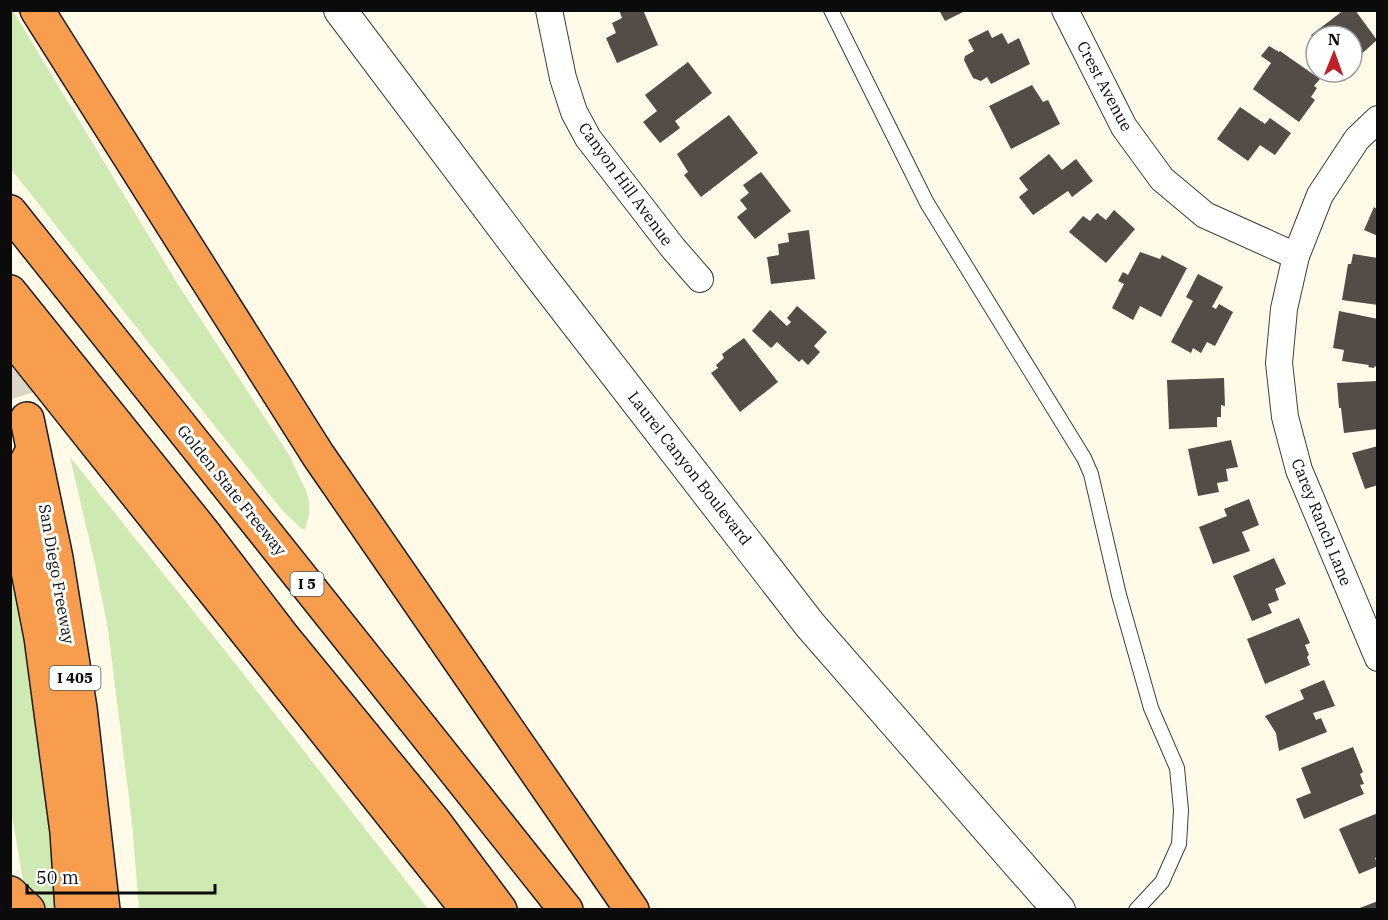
<svg xmlns="http://www.w3.org/2000/svg" width="1388" height="920" font-family="'IBM Plex Serif',serif">
<rect width="100%" height="100%" fill="#fffbe8"/>
<!-- green -->
<g fill="#cee9b2">
<path d="M10 11H13L177 283 289 455 306 491 309 502V515L305 529H302L282 510 252 473 11 169Z"/>
<path d="M70 457 234 662 428 909H139L132 822 108 629 95 564Z"/>
<path d="M10 548 33 665 60 909H28L11 810Z"/>
</g>
<!-- building -->
<g fill="#534c47">
<path d="M619 10H643L658 45 617 63 606 38 616 33 612 23 622 18Z"/>
<path d="M939 10H967L945 21Z"/>
<path d="M1344 10H1355L1377 40 1356 59 1352 54V36H1316V42L1311 35Z"/>
<path d="M988 30 992 38 1002 33 1008 44 1019 38 1030 64 991 84 987 77 981 81 973 78 964 60 965 56 974 51 968 40Z"/>
<path d="M1269 46 1279 52 1280 51 1320 79 1314 86 1317 88 1311 97 1315 100 1299 122 1253 89 1271 63 1261 56Z"/>
<path d="M688 62 712 93 675 121 680 128 660 143 643 122 657 111 645 95Z"/>
<path d="M1032 85 1043 102 1048 100 1060 124 1011 149 989 106Z"/>
<path d="M1240 107 1265 124 1270 118 1291 133 1275 155 1260 145 1248 161 1217 139Z"/>
<path d="M729 115 758 153 701 197 684 175 688 172 677 154Z"/>
<path d="M1049 154 1062 170 1076 159 1093 181 1072 197 1068 191 1033 215 1019 197 1028 190 1019 178Z"/>
<path d="M761 172 791 211 755 239 737 217 747 209 740 200 749 193 743 185Z"/>
<path d="M1374 207 1378 210V236L1364 230Z"/>
<path d="M1114 210 1135 229 1106 263 1069 232 1083 216 1090 221 1097 213 1106 220Z"/>
<path d="M809 230 815 279 771 284 767 257 779 255 778 244 789 242 788 233Z"/>
<path d="M1140 252 1160 259 1162 255 1187 268 1161 317 1140 306 1133 320 1112 308 1124 284 1118 281 1123 272 1128 275Z"/>
<path d="M1353 254 1378 258V305L1342 300 1348 264H1351Z"/>
<path d="M1198 274 1223 287 1212 307 1216 309 1219 304 1233 312 1215 346 1207 342 1201 353 1193 348 1191 353 1171 342 1193 301 1186 297Z"/>
<path d="M797 306 827 332 814 346 820 352 808 365 802 359 799 362 777 342 771 348 752 331 770 310 787 326 791 322 787 318Z"/>
<path d="M1339 311 1378 319V366H1375L1374 368 1368 367 1369 365 1342 361 1344 350 1333 348Z"/>
<path d="M744 338 778 382 740 412 711 373 718 368 716 365 724 358 722 354Z"/>
<path d="M1224 378 1225 406 1221 405V417H1217V427L1169 429 1167 380Z"/>
<path d="M1378 381V429L1344 433 1341 408H1339L1337 383Z"/>
<path d="M1231 440 1238 467 1226 469 1228 481 1217 483 1219 492 1198 496 1188 449Z"/>
<path d="M1378 446V485L1365 489 1352 453Z"/>
<path d="M1249 499 1259 525 1242 532 1250 551 1213 564 1199 527 1227 516 1224 509Z"/>
<path d="M1274 558 1286 584 1275 589 1279 600 1268 604 1272 613 1252 621 1233 576Z"/>
<path d="M1299 618 1310 643 1305 645 1309 655 1307 657 1310 665 1265 684 1247 639Z"/>
<path d="M1324 680 1335 706 1313 713 1316 720 1321 718 1327 732 1279 751 1276 733 1265 716 1304 699 1300 690Z"/>
<path d="M1353 747 1363 772 1360 774 1364 784 1360 785 1364 794 1304 819 1296 799 1311 793 1301 768Z"/>
<path d="M1378 813V857L1375 858 1378 866 1359 874 1339 829Z"/>
<path d="M1378 901V910H1357V909Z"/>
</g>
<g fill="none" stroke-linecap="round" stroke-linejoin="round">
<!-- motorway-tunnel -->
<path stroke="#dad7c7" stroke-width="33" stroke-dasharray="33 16" stroke-linecap="butt" d="M10 365 27 419"/>
<!-- service casing -->
<g stroke="#3e3e3e" stroke-width="16">
<path id="service" d="M831 10 927 203 1084 458 1091 474 1119 595 1151 708 1177 768 1181 810 1179 844 1162 882 1136 910"/>
</g>
<!-- minor casing -->
<g stroke="#3e3e3e" stroke-width="28">
<g id="minor">
<path d="M549 10 563 78 574 112 588 138 673 248 700 279"/>
<path d="M1065 10 1124 127 1162 179 1205 215 1296 256"/>
<path d="M1378 119 1357 139 1320 195 1296 256 1284 309 1279 363 1285 417 1299 470 1378 658"/>
</g>
</g>
<!-- tertiary casing -->
<g stroke="#3e3e3e" stroke-width="34">
<path id="tertiary" d="M340 10 534 268 810 625 1059 910"/>
</g>
<!-- motorway casing -->
<g stroke="#1c1c1c" stroke-width="36">
<g id="motorway">
<path d="M37 10 318 455 632 910"/>
<path d="M10 212 566 910"/>
<path d="M10 292 202 531 283 637 436 824 500 910"/>
<path d="M10 335 468 910"/>
<path d="M27 419 56 558 80 708 103 910"/>
<path d="M33 450 12 489 41 637 67 832 72 910"/>
<path d="M10 893 28 910"/>
</g>
</g>
<!-- service -->
<use href="#service" stroke="#fff" stroke-width="14"/>
<!-- minor -->
<use href="#minor" stroke="#fff" stroke-width="26"/>
<!-- tertiary -->
<use href="#tertiary" stroke="#fff" stroke-width="32"/>
<!-- motorway -->
<use href="#motorway" stroke="#f89d4d" stroke-width="33"/>
</g>
<g text-anchor="middle" stroke-width="6" stroke-linejoin="round" paint-order="stroke">
<!-- shield labels -->
<g fill="#fff" stroke="#545454" stroke-width="1.5">
<rect x="290.5" y="572" width="33" height="24" rx="4.5"/>
<rect x="49.5" y="666" width="51" height="24" rx="4.5"/>
</g>
<g font-size="15" font-weight="bold" fill="#0b0b0b">
<text x="307" y="589">I 5</text>
<text x="75" y="683">I 405</text>
</g>
<!-- street labels -->
<g font-size="16" fill="#0b0b0b" stroke="#fff">
<text transform="translate(1105 86) rotate(62)" y="6">Crest Avenue</text>
<text transform="translate(626 184) rotate(54)" y="6">Canyon Hill Avenue</text>
<text transform="translate(690 468) rotate(52)" y="6">Laurel Canyon Boulevard</text>
<text transform="translate(232 490) rotate(51)" y="6">Golden State Freeway</text>
<text transform="translate(1322 522) rotate(68)" y="6">Carey Ranch Lane</text>
<text transform="translate(57 574) rotate(80)" y="6">San Diego Freeway</text>
</g>
</g>
<!-- border -->
<rect width="1388" height="920" fill="none" stroke="#0b0b0b" stroke-width="24"/>
<!-- north arrow -->
<g transform="translate(1334 54) rotate(1)"><circle r="28" fill="#ffffff" stroke="#9d9d9d" stroke-width="1.5"/>
<path d="M0-4.5L10 22L0 15L-10 22Z" fill="#bd2026"/>
<text y="-9" font-size="16" font-weight="bold" text-anchor="middle" fill="#0b0b0b">N</text>
</g>
<!-- scale -->
<path d="M27 884v9h188v-9" fill="none" stroke="#0b0b0b" stroke-width="3"/>
<text x="36" y="884" font-size="18" fill="#0b0b0b" stroke="#ffffff" stroke-width="4.5" paint-order="stroke">50 m</text>
</svg>
